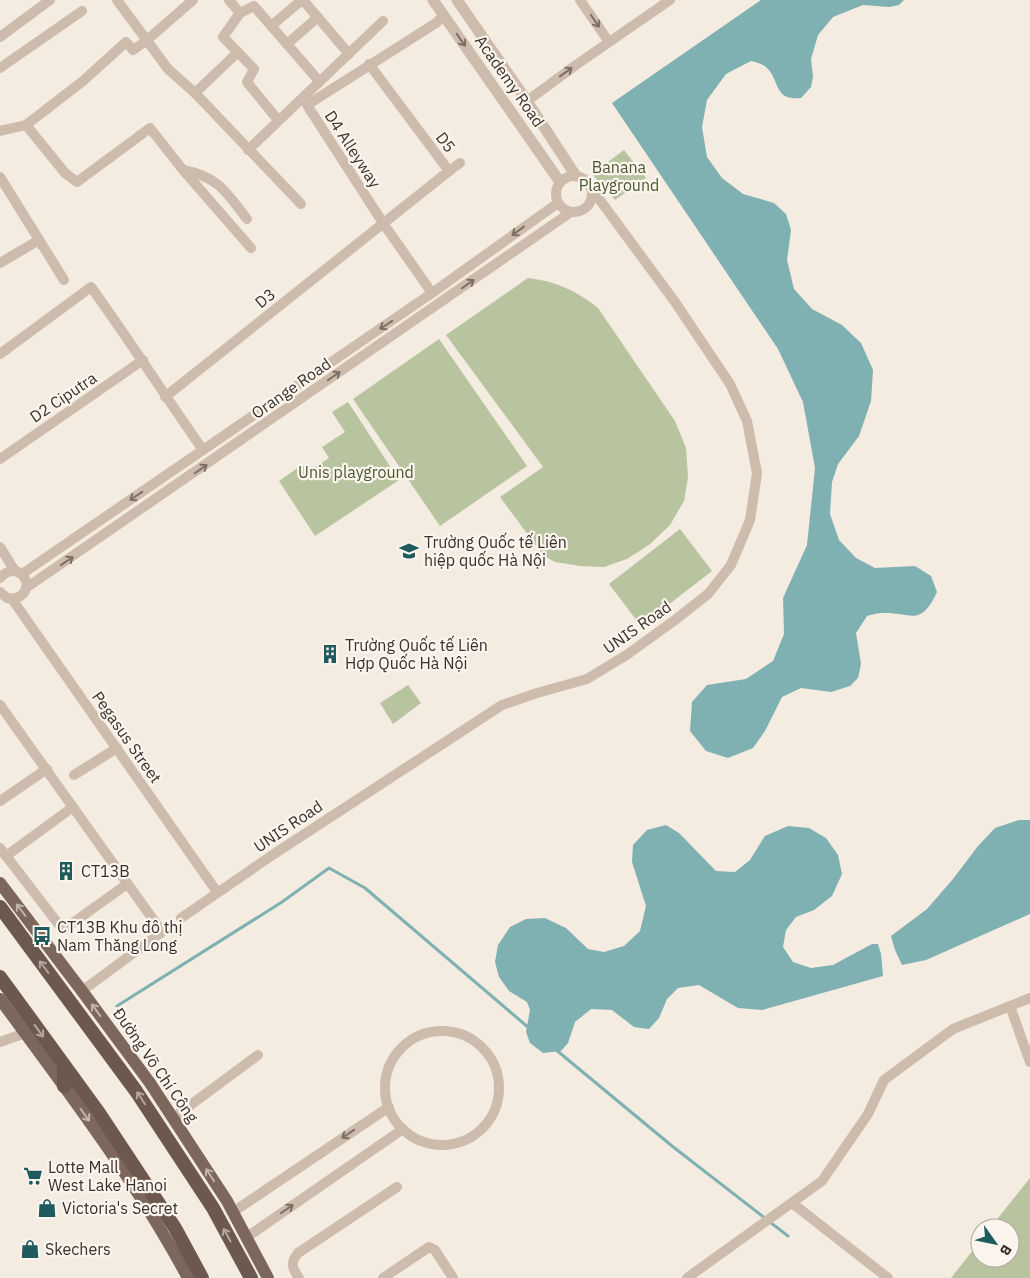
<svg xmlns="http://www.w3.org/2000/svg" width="1030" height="1278" font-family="'IBM Plex Sans',sans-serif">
<rect width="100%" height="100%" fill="#f4ebe1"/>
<!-- green -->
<g fill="#b8c4a0">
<path d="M624 150 646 178 615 200 592 174Z"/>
<path d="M528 278C555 281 577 291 598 308L675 421 686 448 688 477 684 501 670 525 649 545 627 559 604 567 580 566 555 562 543 555 500 497 543 467 446 335Z"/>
<path d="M439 339 527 466 440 526 353 399Z"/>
<path d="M348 402 399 480 315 536 279 481 302 465 311 470 329 458 322 447 345 432 332 412Z"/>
<path d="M680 529 712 571 641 626 609 584Z"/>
<path d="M408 685 421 703 393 724 380 703Z"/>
<path d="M1030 1178V1278H951L980 1241V1258H1010V1228H990Z"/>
</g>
<!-- water -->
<g fill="#7fb0b2">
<path d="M761 0H904L899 5 889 7 863 5 833 17 818 35 811 59 813 77 811 87 801 98C773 101 781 81 766 67 762 64 756 62 751 61L726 74 707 100 702 127 707 157 722 178 743 194 774 203 786 214 791 230 787 260 794 289 812 309 842 325 861 343 873 370 871 401 859 436 838 464 832 482 830 514 839 540 856 558 875 568 915 566 931 576 937 592C920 628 912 612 882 613 877 613 871 615 867 616L856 633 861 664 858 678 850 686 831 692 801 688 782 697 765 731 753 748 728 758 706 751 690 731 692 702 707 685 746 679 773 661 784 634 783 598 807 545 815 468 803 402 778 349 612 103Z"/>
<path d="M1019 820H1030V914L926 960 902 965 895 950 891 936 927 909 953 879 978 846 995 828Z"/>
<path d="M666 825 679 833 716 871 735 872 750 860 765 836 788 826 809 828 826 838 838 855 842 874 832 896 814 910 796 917 786 930 783 947 793 962 811 968 833 965 872 944H878L881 954 883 976 762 1010 738 1008 699 985 678 988 667 999 659 1018 649 1029 634 1027 612 1010 591 1009 575 1022 568 1043 561 1051 543 1053 530 1043 526 1032 530 1010 527 1002 509 991 499 977 495 962 498 945 510 927 526 919 545 918 566 928 588 949 604 952 624 946 640 931 646 906 632 862 633 845 647 830Z"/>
</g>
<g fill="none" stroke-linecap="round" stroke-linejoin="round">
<!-- stream -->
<g stroke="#7fb0b2" stroke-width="3">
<path d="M117 1006 282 902 329 868 365 888 529 1028"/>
<path d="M555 1049 672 1146 788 1236"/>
</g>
<!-- minor -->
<g stroke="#cdbbac" stroke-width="10">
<path d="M117 0 168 69 195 93 301 204"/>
<path d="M229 0 240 13 254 6 319 81"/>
<path d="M303 0 349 54"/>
<path d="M580 0 609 42"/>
<path d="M240 13 223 37 254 69 247 82 278 120"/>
<path d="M271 26 302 0"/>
<path d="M0 37 50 0"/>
<path d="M287 44 318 17"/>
<path d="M0 68 82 11"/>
<path d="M195 93 238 52"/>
<path d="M527 101 576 65 670 0"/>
<path d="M26 125 65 173 77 182 150 128 183 170 251 248"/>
<path d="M0 131 26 125 83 81 126 42 133 50 146 41 193 0"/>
<path d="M248 150 383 21"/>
<path d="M183 170C219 177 226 192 247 219"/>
<path d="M449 171 460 163"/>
<circle cx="574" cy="194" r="18"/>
<path d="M0 177 64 280"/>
<path d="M0 263 39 240"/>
<path d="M432 293 383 223 307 105 436 23 444 15"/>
<path d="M0 354 91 287C130 341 165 396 203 450"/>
<path d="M165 397 449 171 369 64"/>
<path d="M0 459 143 360"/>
<path d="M0 547 15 571"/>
<path d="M22 574 432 293 558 203"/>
<path d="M0 578C10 567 23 569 27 584 26 595 18 600 7 598L0 592"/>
<path d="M26 588 571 212"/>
<path d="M12 599 217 892"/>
<path d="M0 705 162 932 82 991"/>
<path d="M74 775 117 748"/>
<path d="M0 801 47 769"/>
<path d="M0 848 63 930 127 884"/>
<path d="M6 856 73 807"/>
<path d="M181 918 271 856 502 705 537 693 587 679 628 654 675 620 708 594 731 565 750 520 757 473 747 421 730 384 675 302 591 188"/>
<path d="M1010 1006 1030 1062"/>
<circle cx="442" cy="1088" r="57"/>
<path d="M0 1042 25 1033"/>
<path d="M173 1118 258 1055"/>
<path d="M792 1203 888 1278"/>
<path d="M233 1212 389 1107"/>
<path d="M247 1237 403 1129"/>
<path d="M299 1278C292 1268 290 1263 298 1253L397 1187"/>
<path d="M383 1278 429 1247 435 1250 453 1278"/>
<path d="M687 1278 822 1181 868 1114 884 1080 953 1029 1030 998"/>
</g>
<!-- tertiary -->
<g stroke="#cdbbac" stroke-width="11">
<path d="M433 0 560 182"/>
<path d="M457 0 527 101 576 176"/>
</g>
<!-- primary -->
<g stroke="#7d675c" stroke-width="12">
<path d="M0 883 82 991 150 1083 227 1201 268 1278"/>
<path d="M0 999C66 1089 135 1179 188 1278"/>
</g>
<!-- trunk -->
<g stroke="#6c584f" stroke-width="14">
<path d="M0 907 136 1091 213 1208 251 1278"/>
<path d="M0 977 99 1113 175 1228 202 1278"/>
<path d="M64 1086V1065"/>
</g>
</g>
<!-- one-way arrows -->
<defs><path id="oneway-shaft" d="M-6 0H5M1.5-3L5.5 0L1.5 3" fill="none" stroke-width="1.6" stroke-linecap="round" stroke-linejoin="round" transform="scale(1.25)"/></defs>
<g stroke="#7d6f65">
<use href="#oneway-shaft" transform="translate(595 21) rotate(56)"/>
<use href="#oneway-shaft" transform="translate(461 40) rotate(55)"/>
<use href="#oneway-shaft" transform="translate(566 72) rotate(-36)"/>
<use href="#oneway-shaft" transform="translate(518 231) rotate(144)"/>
<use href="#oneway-shaft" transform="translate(468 284) rotate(-35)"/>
<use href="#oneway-shaft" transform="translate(386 325) rotate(146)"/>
<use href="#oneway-shaft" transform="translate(334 376) rotate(-35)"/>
<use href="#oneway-shaft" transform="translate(201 469) rotate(-35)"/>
<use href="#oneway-shaft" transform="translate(136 496) rotate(146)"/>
<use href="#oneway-shaft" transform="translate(67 561) rotate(-34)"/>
<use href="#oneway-shaft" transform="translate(348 1134) rotate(146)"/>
<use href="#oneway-shaft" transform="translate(287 1209) rotate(-35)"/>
</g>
<g stroke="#c2b5ac">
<use href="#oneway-shaft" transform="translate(21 910) rotate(-127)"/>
<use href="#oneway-shaft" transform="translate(96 1010) rotate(-126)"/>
<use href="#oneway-shaft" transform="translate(85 1115) rotate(54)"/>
<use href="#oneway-shaft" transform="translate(210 1175) rotate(-123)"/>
</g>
<g stroke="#b4a69e">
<use href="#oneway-shaft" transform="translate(44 967) rotate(-127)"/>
<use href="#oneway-shaft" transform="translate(39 1031) rotate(54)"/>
<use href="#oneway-shaft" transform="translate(141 1098) rotate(-123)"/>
<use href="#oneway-shaft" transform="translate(227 1235) rotate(-119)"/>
</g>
<!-- icons -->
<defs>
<g id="school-bare" transform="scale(1.5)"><path d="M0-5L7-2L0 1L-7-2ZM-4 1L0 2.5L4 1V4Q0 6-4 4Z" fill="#1f5a5e" stroke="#fbf5ee" stroke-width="2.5" paint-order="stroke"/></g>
<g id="building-bare" transform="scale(1.5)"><path d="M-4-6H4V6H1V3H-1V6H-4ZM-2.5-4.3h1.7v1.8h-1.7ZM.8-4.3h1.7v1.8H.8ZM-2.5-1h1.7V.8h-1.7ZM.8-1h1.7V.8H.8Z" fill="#1f5a5e" stroke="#fbf5ee" stroke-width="2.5" paint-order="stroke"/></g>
<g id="bus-bare" transform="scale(1.5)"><path d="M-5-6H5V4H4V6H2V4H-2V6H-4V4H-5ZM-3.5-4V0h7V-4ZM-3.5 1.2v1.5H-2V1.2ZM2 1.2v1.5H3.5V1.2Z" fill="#1f5a5e" stroke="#fbf5ee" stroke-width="2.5" paint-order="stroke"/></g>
<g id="supermarket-bare" transform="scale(1.5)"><path d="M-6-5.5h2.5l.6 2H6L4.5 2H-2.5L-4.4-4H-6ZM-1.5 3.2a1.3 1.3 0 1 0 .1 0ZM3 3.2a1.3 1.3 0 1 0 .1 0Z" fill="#1f5a5e" stroke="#fbf5ee" stroke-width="2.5" paint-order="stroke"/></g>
<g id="shop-bare" transform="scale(1.5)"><path d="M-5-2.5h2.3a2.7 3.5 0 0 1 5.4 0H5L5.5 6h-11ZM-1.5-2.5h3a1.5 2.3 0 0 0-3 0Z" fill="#1f5a5e" stroke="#fbf5ee" stroke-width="2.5" paint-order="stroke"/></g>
</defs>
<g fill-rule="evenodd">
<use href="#school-bare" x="409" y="551"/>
<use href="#building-bare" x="330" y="654"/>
<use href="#building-bare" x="66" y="871"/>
<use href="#bus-bare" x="42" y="936"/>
<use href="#supermarket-bare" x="33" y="1176"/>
<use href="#shop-bare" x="47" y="1208"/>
<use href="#shop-bare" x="30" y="1249"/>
</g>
<g text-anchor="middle" stroke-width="4.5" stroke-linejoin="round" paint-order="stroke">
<!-- street labels -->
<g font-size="16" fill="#3b302b" stroke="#fbf5ee">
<text transform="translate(510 81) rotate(55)" y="6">Academy Road</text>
<text transform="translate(446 142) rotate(53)" y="6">D5</text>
<text transform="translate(353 149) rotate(57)" y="6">D4 Alleyway</text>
<text transform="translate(265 298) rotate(-39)" y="6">D3</text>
<text transform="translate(291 388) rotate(-35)" y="6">Orange Road</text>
<text transform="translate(63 397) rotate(-34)" y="6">D2 Ciputra</text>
<text transform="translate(637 627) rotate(-35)" y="6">UNIS Road</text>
<text transform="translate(127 737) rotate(55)" y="6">Pegasus Street</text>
<text transform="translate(288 826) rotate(-34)" y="6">UNIS Road</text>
<text transform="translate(156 1065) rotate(55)" y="6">Đường Võ Chí Công</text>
</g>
<!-- park labels -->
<g font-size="16" fill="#4a5a2e" stroke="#fbf5ee">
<text x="619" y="173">Banana<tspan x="619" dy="18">Playground</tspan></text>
<text x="356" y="478">Unis playground</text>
</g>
<!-- poi labels -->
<g font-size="16" fill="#3b302b" stroke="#fbf5ee" text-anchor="start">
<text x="424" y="548">Trường Quốc tế Liên<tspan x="424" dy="18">hiệp quốc Hà Nội</tspan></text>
<text x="345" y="651">Trường Quốc tế Liên<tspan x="345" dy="18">Hợp Quốc Hà Nội</tspan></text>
<text x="81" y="877">CT13B</text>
<text x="57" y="933">CT13B Khu đô thị<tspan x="57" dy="18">Nam Thăng Long</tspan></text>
<text x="48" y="1173">Lotte Mall<tspan x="48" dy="18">West Lake Hanoi</tspan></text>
<text x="62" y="1214">Victoria's Secret</text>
<text x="45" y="1255">Skechers</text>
</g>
</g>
<!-- north arrow -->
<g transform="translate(995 1243) rotate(123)"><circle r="24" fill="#fbf5ee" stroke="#aea6a0"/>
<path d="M0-4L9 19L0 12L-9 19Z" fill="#1f5a5e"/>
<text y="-8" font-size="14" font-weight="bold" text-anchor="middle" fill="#3b302b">B</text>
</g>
</svg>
